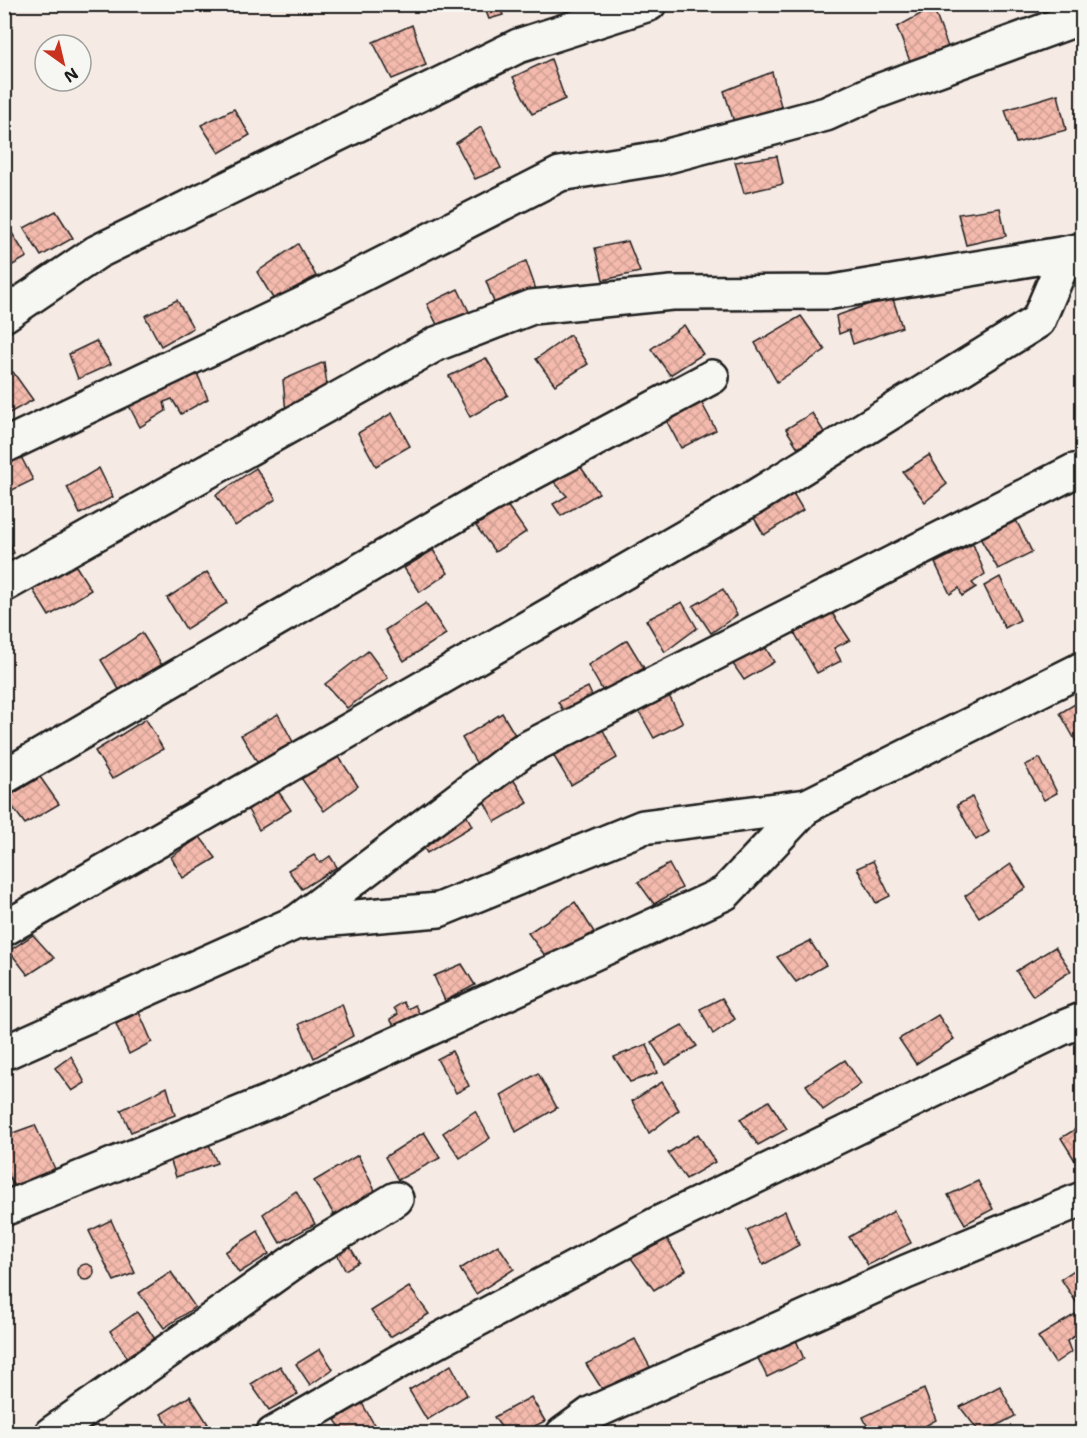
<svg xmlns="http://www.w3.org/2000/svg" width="1087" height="1438" font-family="'Shantell Sans',sans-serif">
<defs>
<pattern id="building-cross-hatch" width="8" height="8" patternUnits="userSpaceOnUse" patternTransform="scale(1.5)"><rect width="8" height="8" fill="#f4baad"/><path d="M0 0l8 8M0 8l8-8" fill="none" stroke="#d19f94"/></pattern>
</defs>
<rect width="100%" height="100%" fill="#f6eae4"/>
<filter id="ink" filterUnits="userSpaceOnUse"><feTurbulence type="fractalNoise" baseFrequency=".0167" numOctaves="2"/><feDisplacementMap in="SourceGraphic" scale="12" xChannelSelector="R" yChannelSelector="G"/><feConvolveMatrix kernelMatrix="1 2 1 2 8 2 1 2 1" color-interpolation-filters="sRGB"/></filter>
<g filter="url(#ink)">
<!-- building -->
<g fill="url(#building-cross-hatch)" stroke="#1c1c1c" stroke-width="1.5">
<path d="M483 4H499L503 15 489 19Z"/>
<path d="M933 7 948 47 911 64 897 27Z"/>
<path d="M412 25 426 65 392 79 373 42Z"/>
<path d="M551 59 565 99 532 114 513 77Z"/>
<path d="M772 72 782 110 735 125 724 91Z"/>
<path d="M1058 94 1066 130 1016 143 1005 110Z"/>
<path d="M234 109 250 135 219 153 201 125Z"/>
<path d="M481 127 501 168 475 179 456 143Z"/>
<path d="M777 156 783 184 744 193 735 162Z"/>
<path d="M1000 208 1006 236 966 245 958 214Z"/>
<path d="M56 211 73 238 41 256 24 228Z"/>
<path d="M10 230 27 257 4 270V233Z"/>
<path d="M628 241 640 272 603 280 595 248Z"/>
<path d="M298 244 316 276 274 300 257 272Z"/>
<path d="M526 261 539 298 498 313 486 281Z"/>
<path d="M458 289 473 320 442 335 427 304Z"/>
<path d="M892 296 902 327 853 344 849 330 839 334 836 316Z"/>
<path d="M177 300 193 328 161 346 145 316Z"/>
<path d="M801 316 825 350 777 382 755 343Z"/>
<path d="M684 325 703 354 670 375 651 349Z"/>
<path d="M570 335 588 364 555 385 536 359Z"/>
<path d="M96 341 111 364 78 379 69 354Z"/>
<path d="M486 358 508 395 470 417 449 376Z"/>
<path d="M324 362 329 402 287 424 283 380Z"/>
<path d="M13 372 33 400 4 416V377Z"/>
<path d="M197 373 208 399 181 414 172 399 164 402 166 411 140 427 127 402Z"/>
<path d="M699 398 716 430 681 448 664 416Z"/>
<path d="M392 413 410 446 376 466 358 433Z"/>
<path d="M812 413 824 432 798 448 786 429Z"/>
<path d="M18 451 33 480 4 494V459Z"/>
<path d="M929 455 947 484 925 502 903 472Z"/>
<path d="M580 466 599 493 561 516 553 504 567 496 554 482Z"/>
<path d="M99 468 113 497 80 514 67 487Z"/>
<path d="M256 468 276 499 235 526 216 495Z"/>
<path d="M787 483 803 510 764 535 748 508Z"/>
<path d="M507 505 526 532 495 552 476 526Z"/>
<path d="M1016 520 1032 552 998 569 980 538Z"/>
<path d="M4 529 14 553 4 558Z"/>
<path d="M973 544 985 574 972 583 976 587 962 596 959 588 950 594 935 563Z"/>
<path d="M433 550 448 573 420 592 404 568Z"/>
<path d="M71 558 91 590 49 616 30 585Z"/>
<path d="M207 572 227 603 186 629 167 598Z"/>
<path d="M1000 577 1020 620 1005 628 984 586Z"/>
<path d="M723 589 737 615 711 633 693 606Z"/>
<path d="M682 602 697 628 665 652 646 620Z"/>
<path d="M426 603 446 634 404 661 385 630Z"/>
<path d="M832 613 850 640 834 648 841 661 817 673 793 630Z"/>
<path d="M142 633 162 665 120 691 101 660Z"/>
<path d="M627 640 644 668 604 693 588 665Z"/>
<path d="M764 645 774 662 744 680 733 664Z"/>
<path d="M368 651 388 678 347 708 325 684Z"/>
<path d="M588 687 593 698 565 714 558 702Z"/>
<path d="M665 688 683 723 654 738 636 706Z"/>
<path d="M1075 704 1082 716V752L1060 713Z"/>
<path d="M502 713 518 740 478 766 462 738Z"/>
<path d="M278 714 293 742 259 765 241 735Z"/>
<path d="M146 719 163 749 112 779 95 751Z"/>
<path d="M601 726 617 758 571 785 552 753Z"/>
<path d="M335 751 358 786 324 811 297 772Z"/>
<path d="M1040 758 1057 793 1044 800 1025 765Z"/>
<path d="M511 776 528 803 495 822 480 794Z"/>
<path d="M40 777 59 804 25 824 6 798Z"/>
<path d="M276 788 291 810 259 830 247 808Z"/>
<path d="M972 797 989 832 976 840 957 805Z"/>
<path d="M460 803 472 826 427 853 412 828Z"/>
<path d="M200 837 216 858 183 878 171 857Z"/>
<path d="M314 855 320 863 330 856 337 867 302 889 288 870Z"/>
<path d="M873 861 890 896 876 903 857 868Z"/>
<path d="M669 864 682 888 654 904 638 882Z"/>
<path d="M1011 864 1026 888 979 917 965 896Z"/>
<path d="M575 902 594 932 549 961 528 933Z"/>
<path d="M33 935 54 958 28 975 9 951Z"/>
<path d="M810 941 826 965 796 982 777 957Z"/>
<path d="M1055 947 1071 971 1033 996 1016 971Z"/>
<path d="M462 964 475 985 445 1001 434 976Z"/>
<path d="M722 998 735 1019 713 1034 700 1009Z"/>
<path d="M403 1002 408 1009 415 1005 423 1021 399 1034 390 1019 398 1014 394 1008Z"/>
<path d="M342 1004 353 1036 314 1058 299 1024Z"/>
<path d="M139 1012 152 1042 129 1054 116 1024Z"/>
<path d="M938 1015 954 1039 916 1064 899 1039Z"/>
<path d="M682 1025 697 1046 666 1065 651 1042Z"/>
<path d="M647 1044 657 1073 630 1082 614 1057Z"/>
<path d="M452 1051 469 1086 456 1093 437 1059Z"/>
<path d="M71 1056 85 1083 72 1091 55 1068Z"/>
<path d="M845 1060 861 1084 823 1110 806 1085Z"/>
<path d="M538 1073 557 1108 516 1132 501 1095Z"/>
<path d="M662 1082 679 1110 649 1133 632 1101Z"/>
<path d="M167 1087 175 1115 131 1132 121 1110Z"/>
<path d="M769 1101 787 1129 758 1145 740 1119Z"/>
<path d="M475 1111 490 1138 460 1158 443 1133Z"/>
<path d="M35 1125 55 1169 14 1187 4 1164V1136Z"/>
<path d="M1082 1125V1169L1081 1170 1061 1138Z"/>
<path d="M424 1132 440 1158 398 1180 385 1157Z"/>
<path d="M698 1134 715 1162 686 1179 668 1153Z"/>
<path d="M207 1140 217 1163 176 1177 169 1155Z"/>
<path d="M358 1155 377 1195 336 1218 314 1181Z"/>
<path d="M978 1181 993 1209 965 1224 948 1195Z"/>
<path d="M296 1191 315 1224 280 1243 263 1214Z"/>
<path d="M785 1211 799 1245 763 1265 747 1230Z"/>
<path d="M894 1211 911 1243 868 1265 849 1237Z"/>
<path d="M111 1220 135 1273 114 1281 89 1231Z"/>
<path d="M258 1231 269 1254 239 1273 225 1252Z"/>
<path d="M664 1234 686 1270 654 1290 631 1258Z"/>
<path d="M498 1245 514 1269 476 1294 460 1269Z"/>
<path d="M350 1247 359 1262 345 1270 337 1254Z"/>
<circle cx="86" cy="1272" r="8"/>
<path d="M1082 1265V1311L1061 1279Z"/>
<path d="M171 1272 195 1307 164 1328 139 1293Z"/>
<path d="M409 1287 429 1314 390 1337 371 1311Z"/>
<path d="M1082 1310V1331L1067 1341 1071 1352 1055 1363 1038 1337Z"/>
<path d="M137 1312 155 1339 127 1357 110 1331Z"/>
<path d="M793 1333 804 1359 767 1377 755 1352Z"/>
<path d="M635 1339 651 1369 604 1392 586 1364Z"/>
<path d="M320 1349 333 1369 310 1385 296 1364Z"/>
<path d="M451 1365 467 1395 427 1420 409 1390Z"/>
<path d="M280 1366 298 1394 269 1410 251 1384Z"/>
<path d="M1000 1386 1015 1416 981 1434 960 1407Z"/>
<path d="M924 1389 936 1420 911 1434H871L863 1417Z"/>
<path d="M190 1396 208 1424 190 1434H174L161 1414Z"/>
<path d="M531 1397 545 1421 519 1434H506L494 1417Z"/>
<path d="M362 1403 376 1428 366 1434H345L335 1420Z"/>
</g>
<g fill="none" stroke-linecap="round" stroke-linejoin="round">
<!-- minor casing -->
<g stroke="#1c1c1c" stroke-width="38">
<g id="minor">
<path d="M4 315 97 252 518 46 649 4"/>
<path d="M4 446 312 300 560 174 660 158 826 114 870 94 1082 17"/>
<path d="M4 585 436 344 532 307 672 293 832 292 1067 253"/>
<path d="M4 777 489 496 712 377"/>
<path d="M297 922 522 751 1074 471"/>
<path d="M4 929 753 498 1038 321 1067 253 1082 250"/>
<path d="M4 1053 297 922 439 910 643 827 807 806 1082 669"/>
<path d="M4 1209 278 1098 725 893 807 806"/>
<path d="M51 1434 306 1253 396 1199"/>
<path d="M273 1434 405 1358 659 1223 1062 1028 1082 1020"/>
<path d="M563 1434 592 1413 906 1272 1082 1199"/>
</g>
</g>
<!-- minor -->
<use href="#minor" stroke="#f6f6f2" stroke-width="33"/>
</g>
</g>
<!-- margin -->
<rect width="1087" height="1438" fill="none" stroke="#f6f6f2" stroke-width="24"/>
<rect x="12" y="12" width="1063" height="1414" fill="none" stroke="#1c1c1c" stroke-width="2" filter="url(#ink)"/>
<!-- north arrow -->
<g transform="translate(63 63) rotate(146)"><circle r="28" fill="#f6f6f2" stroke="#9f9f9c" stroke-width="1.5"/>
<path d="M0-4.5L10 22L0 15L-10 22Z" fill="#c8321e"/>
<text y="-9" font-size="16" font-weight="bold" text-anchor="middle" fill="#1c1c1c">N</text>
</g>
</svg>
